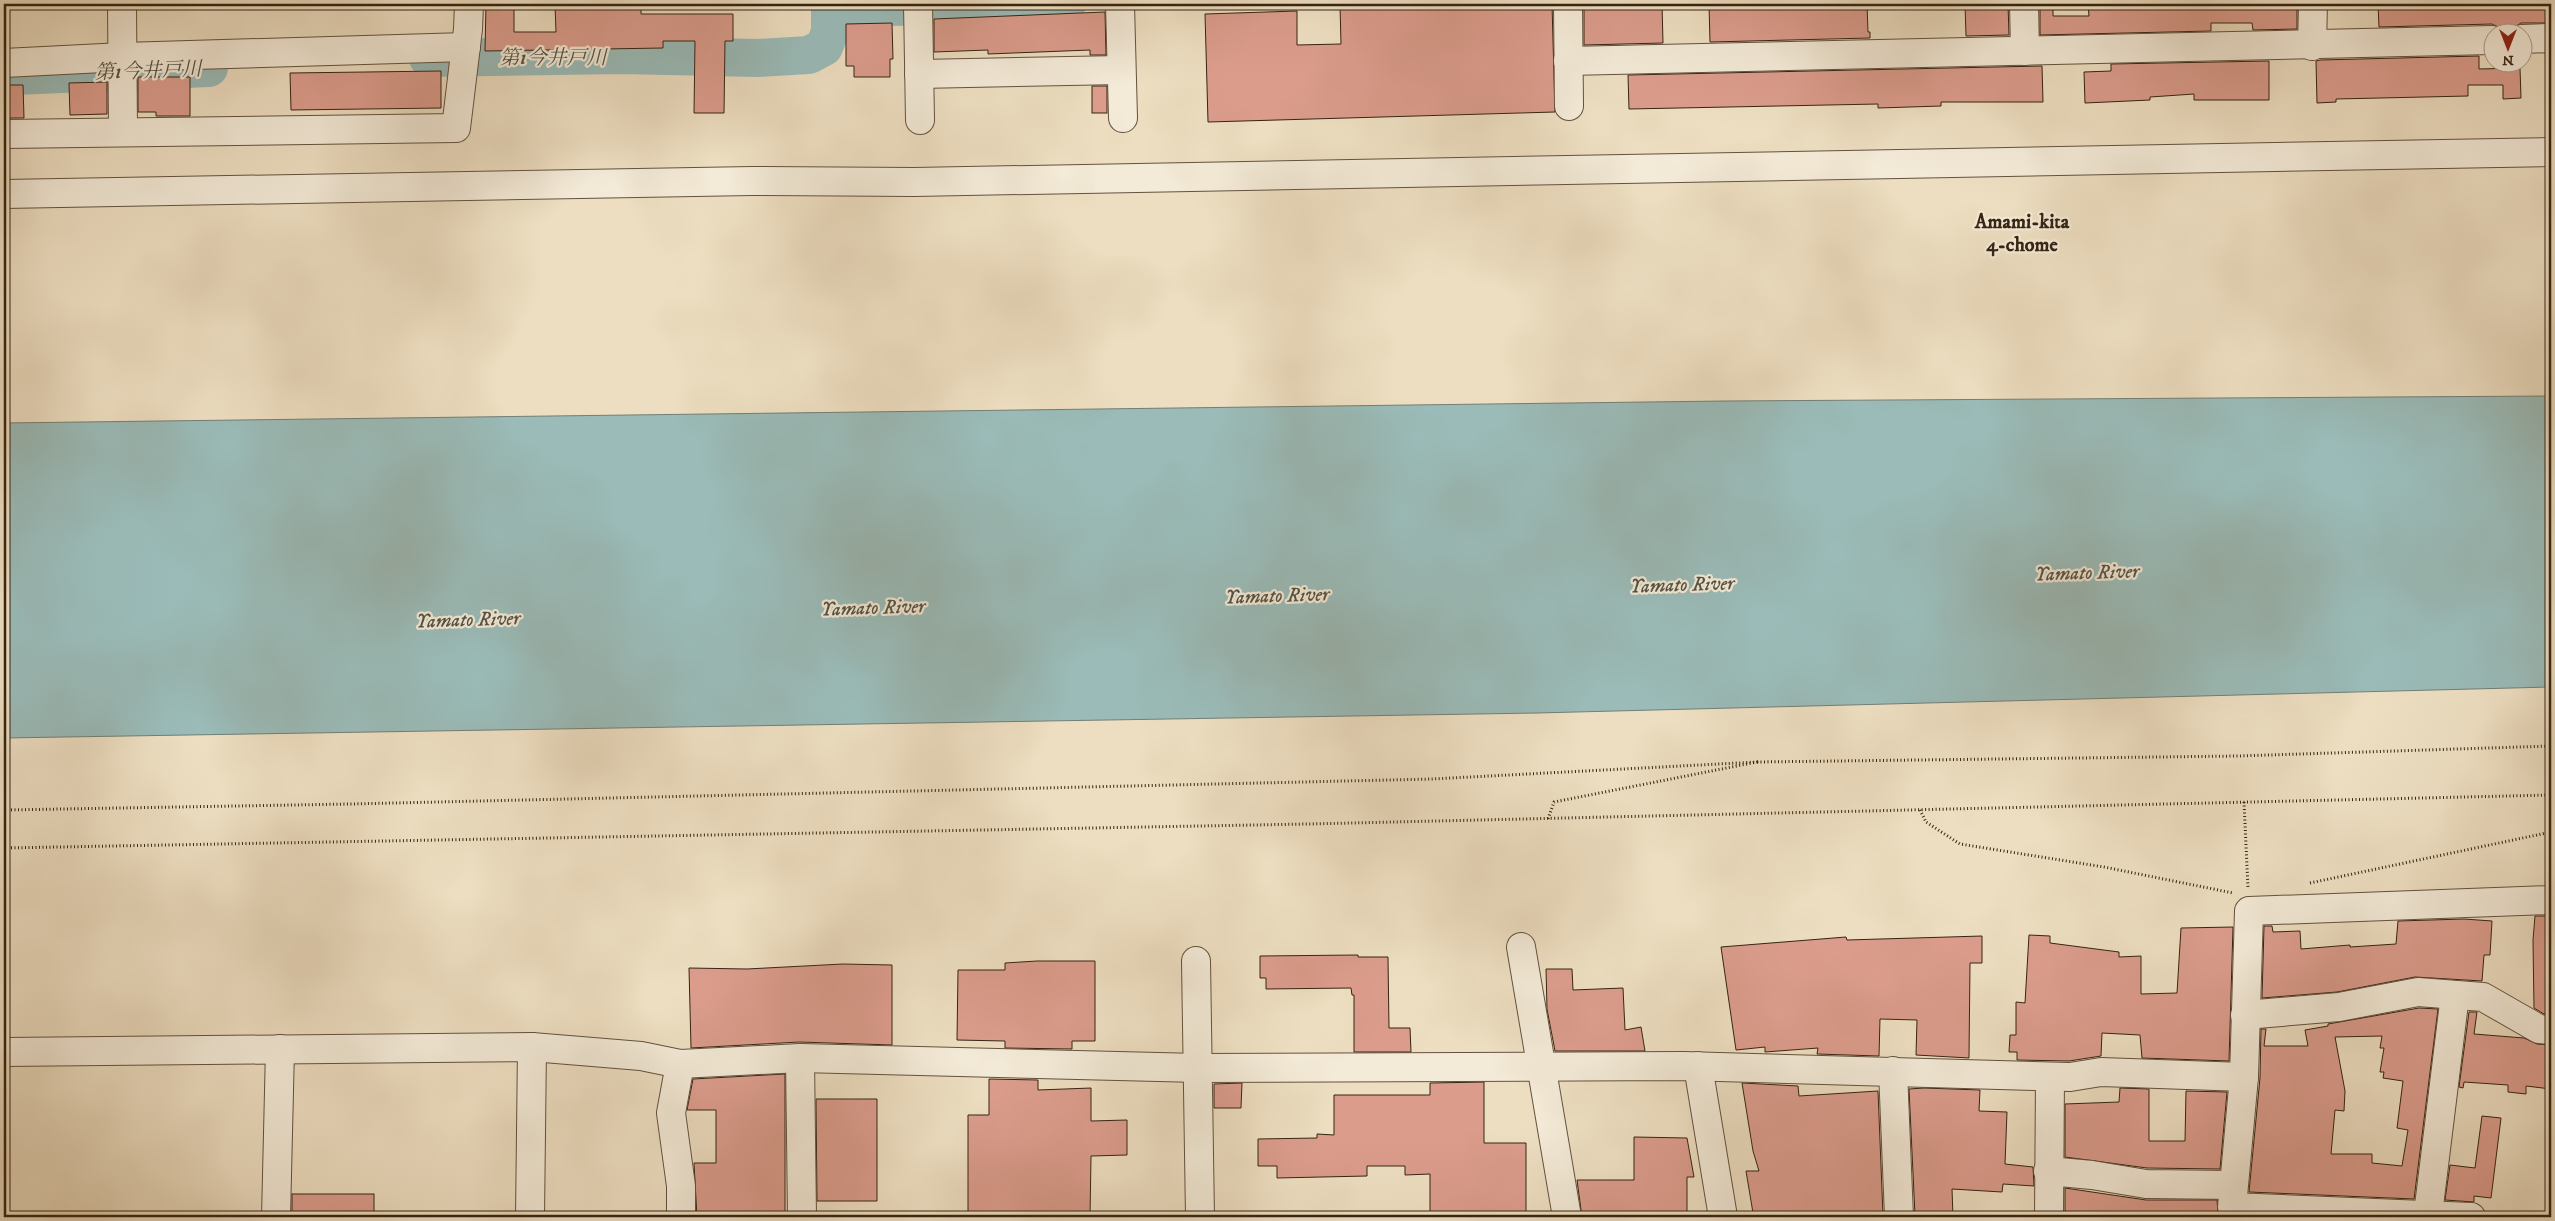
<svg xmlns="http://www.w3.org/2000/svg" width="2555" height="1221" font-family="'IM FELL DW Pica','Noto Serif JP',serif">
<rect width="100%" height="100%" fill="#eddec1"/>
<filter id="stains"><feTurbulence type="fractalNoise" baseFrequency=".004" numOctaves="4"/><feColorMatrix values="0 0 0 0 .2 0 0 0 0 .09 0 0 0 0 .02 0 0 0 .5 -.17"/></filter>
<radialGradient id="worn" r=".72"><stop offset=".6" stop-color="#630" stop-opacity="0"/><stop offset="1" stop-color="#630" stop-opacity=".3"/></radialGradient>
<!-- water -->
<path fill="#9abbb8" stroke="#727f76" d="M2551 396V687L1537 713 4 738V423L1725 401Z"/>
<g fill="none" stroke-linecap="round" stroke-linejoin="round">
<!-- river -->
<g stroke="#9abbb8" stroke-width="38">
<path d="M830 8 1067 4"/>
<path d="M428 58 622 55 757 58 809 55 824 47 830 32V4"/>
<path d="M14 76 209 68"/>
</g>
</g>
<!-- building -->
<g fill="#db9c8c" stroke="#352412" fill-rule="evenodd">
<path d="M486 4H514V32H556L555 5 641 4V14H733V41H725L724 113H694L695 41H663V48L485 51Z"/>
<path d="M1395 4H1552L1555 112 1208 122 1205 14 1297 11V45L1341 44 1340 5Z"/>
<path d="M1584 4H1662L1663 43 1584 45Z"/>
<path d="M1709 4H1867L1868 32H1870V38L1710 42Z"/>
<path d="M1965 4H2008L2009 35 1966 36Z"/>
<path d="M2040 4H2053V16H2089L2088 4H2297V29L2253 30 2252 23H2211V31L2040 35Z"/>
<path d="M2378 4H2546V23H2521L2510 30H2504L2492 24 2379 27Z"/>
<path d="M1105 12 1106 55H1090V50L988 54V50L934 52V19Z"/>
<path d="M892 23 893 59H890V77H854V66H846V24Z"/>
<path d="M2479 56V69L2520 68 2521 98 2503 99V85H2468V96L2336 99V102L2317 103 2316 61 2320 60Z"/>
<path d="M2269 61V100H2194V94L2150 97V100L2085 103 2084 72 2111 71V64Z"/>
<path d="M2042 66 2043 102H1941V106L1878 108V104L1629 109 1628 75Z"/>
<path d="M441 71V108L291 110 290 73Z"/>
<path d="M138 77H190V116H156V112H138Z"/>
<path d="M107 82V114L70 115 69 83Z"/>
<path d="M4 85H23L24 118H4Z"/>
<rect x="1092" y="86" width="15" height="27"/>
<path d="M2535 916H2551V1014H2544L2534 1008 2533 940Z"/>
<path d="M2464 919 2492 921 2490 955H2484L2482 981 2415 977 2337 992 2262 998 2264 926H2272L2273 932 2300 931 2301 949 2350 945V947L2396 944 2398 921Z"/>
<path d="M2233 927 2229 1061 2142 1058 2140 1035 2102 1033 2101 1056 2069 1061 2017 1060V1052H2009L2010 1035H2016V1002L2025 1003 2029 935 2050 936V943L2119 952V957L2141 956V994L2177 993 2181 928Z"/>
<path d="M1982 936V963H1970L1969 1058 1916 1055 1917 1020 1880 1019 1879 1056 1817 1054 1818 1048 1765 1052V1047L1736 1050 1721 947 1846 937 1847 940Z"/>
<path d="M1358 955V957H1388L1389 1028H1410L1411 1052H1354V995H1352L1351 988 1266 989V978H1260V956Z"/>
<path d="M1037 961H1095V1041H1072V1049L1005 1048V1041L957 1040 958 970H1005V963Z"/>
<path d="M843 964 892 965V1045L799 1042 691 1048 689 968 747 969Z"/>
<path d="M1546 969H1572L1573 990 1623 988 1625 1030 1641 1027 1645 1051H1555L1547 1009Z"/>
<path d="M2419 1008 2438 1009 2414 1199 2249 1192 2260 1078 2261 1029H2266L2264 1046H2308L2305 1030 2328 1026V1024ZM2382 1036 2380 1048H2384L2380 1072H2384L2383 1078 2403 1081 2397 1128 2408 1130 2402 1166 2372 1163V1154H2331L2335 1110 2344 1111 2345 1091 2335 1037Z"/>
<path d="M2469 1012H2477L2474 1034 2524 1038 2537 1044 2551 1045V1089L2526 1086V1094L2508 1092V1085L2464 1082 2463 1088 2459 1087Z"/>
<path d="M785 1074V1217H697L694 1163H716V1110H687L693 1079Z"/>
<path d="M989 1079 1038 1080V1090L1091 1088V1121L1127 1120V1155L1091 1156 1090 1217H968V1115H989Z"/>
<path d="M1484 1082V1143H1526V1217H1430V1174L1405 1175V1166H1367V1176L1277 1178V1166H1258V1139L1317 1138V1134L1334 1135V1095H1430V1083Z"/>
<path d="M1242 1083 1241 1108H1214V1084Z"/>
<path d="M1742 1083 1798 1086 1799 1096 1878 1091 1883 1216 1822 1217V1213H1753L1746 1171H1759L1753 1151Z"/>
<path d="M1924 1088 1980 1090 1979 1111 2007 1112 2005 1164 2033 1167 2034 1186 2003 1184 2002 1192 1952 1189 1953 1217H1917L1915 1215 1909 1089Z"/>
<path d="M2120 1088 2149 1089V1141H2185L2186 1091 2227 1092 2220 1169 2147 1168 2065 1157V1104L2119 1102Z"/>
<path d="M816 1099H877V1201H817Z"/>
<path d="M2482 1116 2501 1118 2491 1198 2474 1196V1202L2445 1200 2450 1165 2475 1168Z"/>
<path d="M1634 1137 1687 1138 1694 1177H1687V1217H1582L1577 1180H1634Z"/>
<path d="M2065 1188 2146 1200H2217L2218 1213 2221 1217H2065Z"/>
<rect x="292" y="1194" width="82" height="23"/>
</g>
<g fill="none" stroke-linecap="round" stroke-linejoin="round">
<!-- minor casing -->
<g stroke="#63523e" stroke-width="30">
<g id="minor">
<path d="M122 4 123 132"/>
<path d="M918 4 920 120"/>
<path d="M1120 4 1123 118"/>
<path d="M1568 4 1569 106"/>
<path d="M2024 4 2025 51"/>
<path d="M2522 39 2551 38"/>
<path d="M2312 46 2313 4"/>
<path d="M1568 61 2492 40"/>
<path d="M4 63 123 57 466 47"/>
<path d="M919 74 1121 70"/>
<path d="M4 134 456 128 468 29 469 4"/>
<path d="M4 194 752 181 914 182 2551 152"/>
<path d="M1521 947 1567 1217"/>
<path d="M1196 961 1200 1217"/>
<path d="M2245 1015 2339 1007 2418 992 2483 997 2539 1029 2551 1030"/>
<path d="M4 1052 532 1047 641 1056 680 1064 800 1058 1199 1068 1684 1066 2070 1077 2101 1072 2244 1077"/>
<path d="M800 1058 802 1217"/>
<path d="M680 1064 671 1113 681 1186V1217"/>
<path d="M1698 1066 1723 1217"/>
<path d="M1893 1071 1899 1217"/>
<path d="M2048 1171 2092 1175 2146 1184 2233 1185"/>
<path d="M2428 1214 2455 995"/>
<path d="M276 1217 280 1049"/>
<path d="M530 1217 532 1047"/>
<path d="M2049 1217 2050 1077"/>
<path d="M2471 1217 2232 1207 2244 1077 2249 911 2551 900"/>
</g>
</g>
<!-- path -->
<g stroke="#352412" stroke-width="3" stroke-dasharray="1 2.5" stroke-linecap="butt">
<path d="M1757 762 2238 756 2551 746"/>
<path d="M2244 802 2248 888"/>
<path d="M4 810 351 804 1432 779 1757 762 1554 802 1548 819"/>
<path d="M1920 810 1926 822 1960 844 2104 867 2233 893"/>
<path d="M4 848 1308 824 2551 795"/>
<path d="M2310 883 2551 832"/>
</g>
<!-- minor -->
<use href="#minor" stroke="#f3ead7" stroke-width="28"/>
</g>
<g text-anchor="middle" stroke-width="4.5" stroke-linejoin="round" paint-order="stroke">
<!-- water labels -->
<g font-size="20" font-style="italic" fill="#535144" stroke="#f3ead7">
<text x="553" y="64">第1今井戸川</text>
<text transform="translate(148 70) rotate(-2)" y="7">第1今井戸川</text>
<text transform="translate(2087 572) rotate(-2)" y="7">Yamato River</text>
<text transform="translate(1682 584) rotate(-2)" y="7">Yamato River</text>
<text transform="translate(1277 595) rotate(-2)" y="7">Yamato River</text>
<text transform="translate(873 607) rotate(-2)" y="7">Yamato River</text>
<text transform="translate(468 619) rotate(-2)" y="7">Yamato River</text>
</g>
<!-- neighbourhood labels -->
<g font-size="20" font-weight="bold" fill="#352412" stroke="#f3ead7">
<text x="2022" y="228">Amami-kita<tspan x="2022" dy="23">4-chome</tspan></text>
</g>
</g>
<!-- margin -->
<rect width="2555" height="1221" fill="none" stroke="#eddec1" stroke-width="20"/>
<rect x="5" y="5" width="2545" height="1211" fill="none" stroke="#352412" stroke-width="2.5"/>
<rect x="10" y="10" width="2535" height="1201" fill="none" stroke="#352412"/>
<!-- north arrow -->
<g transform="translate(2508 48) rotate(180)"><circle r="24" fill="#f3ead7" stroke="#a79b88"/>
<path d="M0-4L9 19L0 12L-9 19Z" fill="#8f2418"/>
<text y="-8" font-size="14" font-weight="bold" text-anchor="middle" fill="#352412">N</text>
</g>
<rect width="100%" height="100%" filter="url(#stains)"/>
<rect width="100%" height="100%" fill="url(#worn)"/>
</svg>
